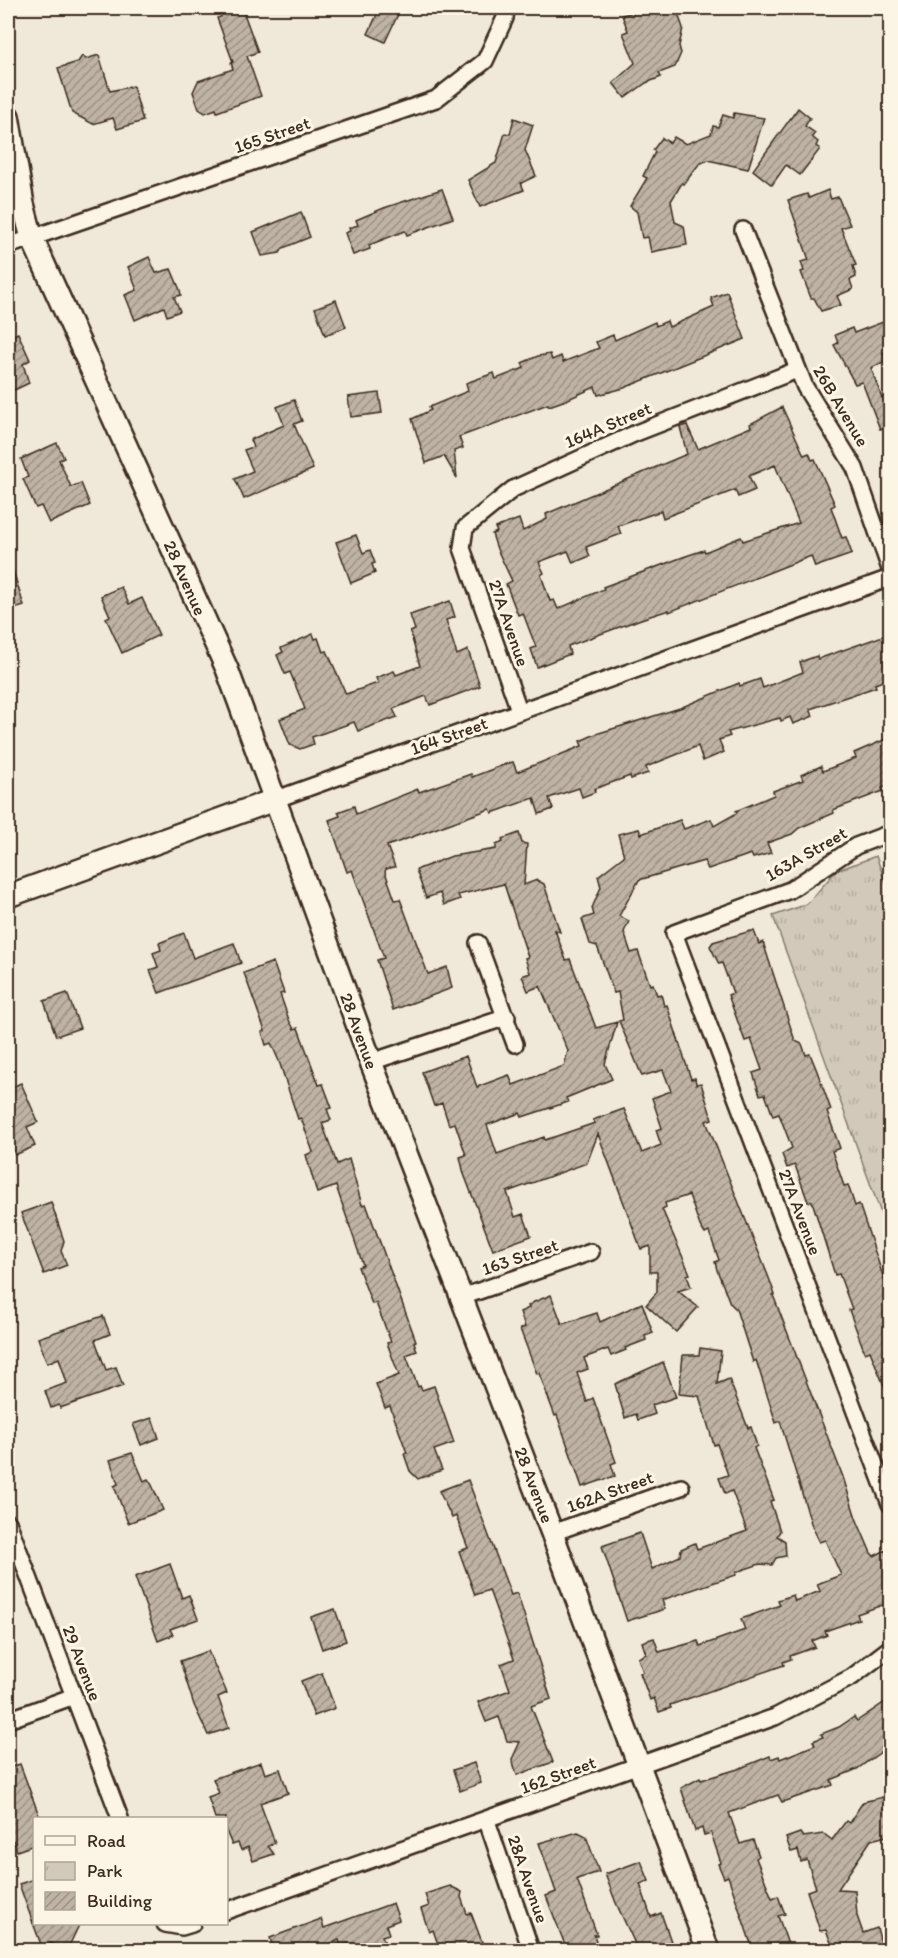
<svg xmlns="http://www.w3.org/2000/svg" width="898" height="1958" font-family="Itim,sans-serif">
<defs>
<pattern id="park-tufts" width="24" height="20" patternUnits="userSpaceOnUse" patternTransform="scale(1.5)"><rect width="24" height="20" fill="#d2c9ba"/><path d="M3 7l-1-3M5 7V3M7 7l1-3M15 17l-1-3M17 17v-4M19 17l1-3" fill="none" stroke="#b5ad9f"/></pattern>
<pattern id="building-hatch" width="6" height="6" patternUnits="userSpaceOnUse" patternTransform="scale(1.5)"><rect width="6" height="6" fill="#beb3a4"/><path d="M-1 1l2-2M0 6l6-6M5 7l2-2" fill="none" stroke="#9c9285"/></pattern>
</defs>
<rect width="100%" height="100%" fill="#f0e9d9"/>
<filter id="ink" filterUnits="userSpaceOnUse"><feTurbulence type="fractalNoise" baseFrequency=".0167" numOctaves="2"/><feDisplacementMap in="SourceGraphic" scale="12" xChannelSelector="R" yChannelSelector="G"/><feConvolveMatrix kernelMatrix="1 2 1 2 8 2 1 2 1" color-interpolation-filters="sRGB"/></filter>
<g filter="url(#ink)">
<!-- park -->
<path fill="url(#park-tufts)" stroke="#867a6c" stroke-width="1.5" d="M876 856 890 895V1238L773 916 807 904 836 871Z"/>
<!-- building -->
<g fill="url(#building-hatch)" stroke="#3b2a1e" stroke-width="1.5" fill-rule="evenodd">
<path d="M221 8H242L258 52 247 56 261 96 217 112 216 109 205 113 199 109 193 92 198 81 233 69 231 63 233 62 217 18 221 17Z"/>
<path d="M380 8H401L385 42 368 34Z"/>
<path d="M628 8H651L653 13 676 8 683 28 679 46 681 53 675 67 659 73 661 77 646 83 625 98 613 83 635 63 623 33 628 31 622 15 630 13Z"/>
<path d="M99 55 110 91 133 86 143 121 117 129 113 118 93 124 72 113 58 68 78 62 82 56 86 59Z"/>
<path d="M798 108 810 118 805 126 815 133 812 137 818 142 816 146 820 149 800 175 786 165 772 185 753 170Z"/>
<path d="M734 113 764 118 748 169 708 160 699 164 684 184 682 183 671 201 675 222 684 226 687 245 651 252 648 237 642 238 637 212 630 206 647 178 643 176 655 152 653 150 662 138 670 143 674 137 686 144 711 134 713 126 718 127 723 115 733 118Z"/>
<path d="M514 118 533 125 525 150 536 176 521 183 524 190 480 207 468 180 496 163 505 133 510 134Z"/>
<path d="M442 189 453 218 407 235 405 231 369 245 370 249 353 255 345 233 350 231 349 228 358 225 356 220 384 208Z"/>
<path d="M828 190 831 199 838 197 850 225 841 228 856 265 853 266 856 277 850 280 853 289 837 296 841 305 821 311 814 298H811L801 272 804 271 801 262 809 260 788 200 807 194 809 198Z"/>
<path d="M301 212 310 237 283 248 280 253 262 256 253 232Z"/>
<path d="M149 257 156 273 171 269 180 290 181 295 174 297 180 311 167 316 164 307 135 320 125 295 137 290 128 267Z"/>
<path d="M727 292 745 339 624 388 598 395 595 387 566 400 549 406 548 404 459 437 463 448 454 451 457 478 444 456 426 463 412 419 431 410 429 407 468 391 466 383 494 373 496 379 524 368 522 363 538 356 550 354 552 360 561 356 563 362 599 348 596 342 613 335 615 340 655 322 656 326 667 321 669 327 714 307 711 298Z"/>
<path d="M336 300 346 327 325 335 315 308Z"/>
<path d="M883 322 889 338 886 339 890 350 883 353 886 361 871 368 882 398 891 394V426L880 429 862 382 855 384 834 345 838 343 835 335 852 328 854 333Z"/>
<path d="M18 333 30 360 23 364 29 383 8 393V337Z"/>
<path d="M379 393 382 413 351 417 348 397Z"/>
<path d="M294 400 302 421 294 424 313 469 244 499 235 479 253 471 244 450 253 447 250 440 284 425 277 407Z"/>
<path d="M782 407 804 455 809 453 812 460 815 459 835 505 831 507 842 538 846 537 852 554 815 567 811 556 669 612V610L641 619 568 646 570 654 537 667 531 649 536 647 529 629 523 613 518 615 506 584 512 581 497 549 492 534 497 532 495 528 519 519 523 531 547 519 546 514 687 454 680 427 687 425 698 449 751 427 750 424ZM775 465 799 523 743 541 741 537 705 552 704 550 683 557 603 587 604 589 558 609 554 600 550 601 541 575 544 573 539 562 568 551 573 563 590 556 586 547 621 534 618 526 661 511 663 518 735 490 738 497 755 490 749 476Z"/>
<path d="M57 443 64 458 59 460 71 487 81 483 90 505 49 523 41 506 36 508 23 479 28 477 21 459Z"/>
<path d="M356 535 363 553 370 550 375 563 372 564 375 573 351 583 336 542Z"/>
<path d="M11 564 24 606 8 611V565Z"/>
<path d="M121 587 129 604 142 598 159 635 122 653 106 618 110 616 101 596Z"/>
<path d="M450 601 455 617 446 620 457 655 468 650 480 686 430 705 426 696 393 709 397 717 358 731 354 722 312 737 314 744 300 749 290 745 280 719 305 709 290 672 285 674 277 655 283 652 281 648 313 634 315 639 318 638 323 652 327 651 346 694 378 683 376 678 394 671 396 675 420 666 410 632 415 630 410 615Z"/>
<path d="M891 633V678L875 684 876 687 810 709 813 716 806 719 793 724 790 717 781 721 780 718 728 732 730 736 719 740 724 752 703 761 698 746 646 767 648 773 631 779 630 776 594 789 595 792 582 797 579 788 549 798 553 809 539 814 534 798 492 813 490 809 387 846 395 867 386 869 385 872 395 900 400 899 428 974 447 967 452 988 393 1010 377 960 384 958 352 870 347 872 329 820 340 816 338 812 354 806 356 814 418 789 419 792 471 774 472 777 506 764 513 762 517 772 582 746 580 741 596 734 680 708 739 683 740 686 760 679 763 688 803 672 800 662 817 656 818 659Z"/>
<path d="M891 737V784L882 788 883 791 833 810 834 813 799 828 792 834 767 843 771 853 753 858 751 854 708 869 704 861 639 880 619 916 629 921 624 932 631 953 638 951 650 985 653 984 657 995 661 994 664 1006 667 1005 691 1079 695 1078 696 1084 701 1083 712 1119 706 1121 769 1278 775 1295H773L843 1477 856 1518 871 1553 874 1556 886 1550 891 1560V1602L857 1614 859 1619 825 1631 827 1635 812 1641 815 1647 790 1656 791 1659 783 1662 784 1665 670 1705 671 1708 659 1712 654 1698 650 1700 640 1673 643 1672 638 1658 646 1654 642 1642 654 1638 659 1652 698 1641 700 1646 745 1630 741 1619 780 1605 778 1600 793 1595 795 1601 820 1591 817 1584 841 1575 825 1540 819 1542 811 1523 780 1421 776 1423 756 1360 753 1362 736 1309 730 1303 717 1270 715 1262 719 1260 709 1232 705 1234 700 1226 689 1195 665 1203 666 1207 662 1209 690 1274 687 1275 691 1287 678 1291 698 1307 676 1332 646 1305 657 1292V1272H650V1246L641 1249 598 1134 587 1163 507 1192 515 1217 523 1214 531 1236 493 1250 464 1174 460 1157 466 1155 455 1123 449 1125 442 1103 434 1106 422 1072 466 1056 477 1087 509 1075 513 1085 564 1066 568 1051 540 986 528 991 522 976 530 973 525 958 528 957 504 884 458 895 460 899 444 905 440 893 426 898 416 870 452 856 496 849V845L503 842 502 839 519 833 522 843 527 844 524 885 537 880 544 884 560 932 555 930 566 960 570 959 596 1028 617 1022 605 1064 612 1079 566 1098 568 1102 522 1117 520 1113 487 1125 497 1154 544 1137 545 1140 595 1123 593 1120 624 1109 642 1153 661 1145 656 1130 662 1128 652 1098 671 1091 663 1070 642 1076 619 1021 623 1020 618 992 614 993 597 946 590 944 582 919 594 915 592 908 601 887 598 876 624 856 618 834 639 829 641 834 680 820 684 829 711 819 714 826 737 813 736 811 774 795 773 791 803 780 801 775 821 766 823 771 856 758 854 753Z"/>
<path d="M751 931H754L759 944 763 942 795 1041 802 1044 806 1055 810 1054 817 1071 831 1110 827 1112 840 1148 832 1151 844 1186 848 1185 855 1206 859 1204 891 1300V1403L870 1351 865 1353 849 1310 852 1309 841 1279 839 1274 835 1275 812 1201 808 1202 795 1165 787 1168 782 1154 792 1148 779 1114 773 1116 765 1094 760 1095 753 1073 762 1070 751 1039 745 1041 728 995 733 993 722 963 719 964 710 946 713 942Z"/>
<path d="M184 933 193 958 234 943 241 963 159 993 150 970 158 967 153 953 161 950 159 943Z"/>
<path d="M273 962 284 993 280 994 289 1020 294 1029 298 1028 319 1085 323 1084 332 1108 327 1109 331 1120 322 1123 337 1164 349 1159 362 1205 366 1204 416 1341 414 1342 417 1351 406 1355 418 1387 420 1386 422 1390 434 1386 454 1443 434 1450 442 1470 418 1479 410 1471 404 1454 407 1453 390 1406 385 1408 376 1384 399 1375 387 1343 391 1342 376 1303 372 1304 358 1267 363 1265 336 1186 317 1193 306 1155 313 1152 301 1118 298 1119 279 1061 271 1043 266 1045 262 1032 265 1031 244 973Z"/>
<path d="M67 993 80 1028 56 1036 44 1001Z"/>
<path d="M21 1083 38 1122 27 1127 35 1146 15 1155 8 1137V1089Z"/>
<path d="M51 1202 64 1241 61 1251 67 1265 44 1274 21 1213Z"/>
<path d="M551 1295 562 1324 597 1313 600 1322 642 1303 653 1333 645 1336 646 1340 625 1348 626 1350 611 1356 608 1349 584 1358 588 1369 577 1373 587 1402 593 1398 616 1462 611 1464 615 1476 582 1487 557 1415 555 1416 539 1373 537 1374 520 1329 525 1327 520 1312 529 1308 528 1306 534 1302Z"/>
<path d="M103 1316 110 1334 95 1340 106 1370 116 1367 123 1386 60 1408 59 1405 51 1408 45 1391 67 1383 59 1358 47 1363 38 1338Z"/>
<path d="M700 1348 721 1351 717 1384 729 1379 748 1428 751 1427 757 1446 754 1448 774 1500 770 1501 780 1531 777 1536 785 1541 786 1556 776 1558 772 1565 760 1564 736 1572V1575L662 1600 665 1609 627 1621 602 1546 640 1533 652 1569 680 1556 681 1549 695 1543 697 1549 747 1531 732 1491 725 1494 719 1478 728 1475 717 1444 714 1445 699 1396 679 1394 683 1355H699Z"/>
<path d="M663 1362 676 1397 652 1405 655 1414 638 1420 636 1414 625 1418 615 1384Z"/>
<path d="M152 1418 159 1438 141 1445 133 1424Z"/>
<path d="M132 1453 144 1481 148 1479 152 1485 163 1510 128 1523 114 1486 118 1484 110 1460Z"/>
<path d="M468 1480 511 1595 517 1593 551 1699 531 1706 553 1762 517 1775 512 1759 520 1742 507 1741 499 1717 486 1722 478 1702 510 1690 501 1664 514 1659 489 1590 475 1595 459 1551 468 1548 456 1516 452 1518 439 1491Z"/>
<path d="M170 1564 182 1598 189 1595 198 1619 170 1629 173 1635 158 1641 135 1577Z"/>
<path d="M335 1609 346 1641 322 1649 311 1617Z"/>
<path d="M208 1651 227 1693 218 1697 229 1728 208 1735 194 1705 180 1661Z"/>
<path d="M322 1673 335 1708 314 1716 301 1681Z"/>
<path d="M891 1698V1764L881 1752 857 1769 831 1780 833 1785 782 1802 778 1795 729 1813 740 1844 753 1840 759 1856 756 1858 772 1898 778 1896 785 1914 778 1916 790 1950H753L728 1876 724 1878 718 1864 721 1863 711 1833 704 1835 702 1828 695 1831 681 1788 700 1778 701 1780 738 1769 770 1756 771 1759 779 1756 780 1759 815 1745 813 1741 823 1737 821 1734 839 1727 854 1717 857 1721Z"/>
<path d="M261 1762 265 1774 280 1769 288 1793 260 1803 275 1843 268 1846 274 1854 253 1861 248 1847 241 1850 238 1843 232 1845 226 1831V1818H215L208 1797 219 1793 213 1779Z"/>
<path d="M474 1763 481 1783 460 1791 453 1770Z"/>
<path d="M20 1764 40 1818H34V1845L17 1851 14 1841 8 1843V1768Z"/>
<path d="M891 1795V1835L871 1840 838 1889 855 1890 857 1916 863 1933 877 1928 883 1950H834L826 1930 820 1931 807 1891 816 1888 807 1860 801 1862 798 1850 791 1852 786 1838 800 1833 803 1837 824 1834 832 1840 846 1821 849 1823 863 1802Z"/>
<path d="M578 1832 586 1836 599 1872 577 1879 597 1935H594L599 1950H567L546 1896 556 1892 539 1843Z"/>
<path d="M641 1861 649 1881 640 1884 651 1917 661 1913 674 1950H638L616 1903 605 1874Z"/>
<path d="M34 1879V1923H33L19 1884Z"/>
<path d="M450 1886 462 1892 461 1897 467 1914 471 1913 485 1950H440L433 1930 429 1932 421 1909 429 1906 425 1894Z"/>
<path d="M393 1903 399 1920 386 1925 389 1934 382 1936 388 1950H351L348 1943 341 1946 339 1940 315 1950H274L270 1938 321 1919 324 1928Z"/>
<path d="M33 1923H80L69 1946 62 1949 51 1943 42 1947Z"/>
</g>
<g fill="none" stroke-linecap="round" stroke-linejoin="round">
<!-- street casing -->
<g stroke="#3b2a1e" stroke-width="20">
<g id="street">
<path d="M743 230 805 387 855 468 890 569"/>
<path d="M8 246 436 99 485 61 505 18 506 8"/>
<path d="M519 710 462 548 465 528 513 489 636 433 797 370"/>
<path d="M274 800 890 578"/>
<path d="M890 833 856 846 790 890 674 933 890 1504"/>
<path d="M478 943 515 1044"/>
<path d="M371 1062 507 1017"/>
<path d="M462 1297 591 1252"/>
<path d="M8 1522 120 1818"/>
<path d="M552 1533 681 1487"/>
<path d="M8 1720 74 1696"/>
<path d="M487 1821 531 1950"/>
<path d="M226 1911 775 1717 852 1677 890 1648"/>
<path d="M165 1924 182 1927 192 1924"/>
</g>
</g>
<!-- secondary casing -->
<g stroke="#3b2a1e" stroke-width="26">
<g id="secondary">
<path d="M8 116 23 204 32 238 227 669 371 1062 552 1533 708 1950"/>
<path d="M8 896 274 800"/>
</g>
</g>
<!-- street -->
<use href="#street" stroke="#fcf5e5" stroke-width="15"/>
<!-- secondary -->
<use href="#secondary" stroke="#fcf5e5" stroke-width="21"/>
</g>
</g>
<g text-anchor="middle" stroke-width="6" stroke-linejoin="round" paint-order="stroke">
<!-- street labels -->
<g font-size="18" fill="#3b2a1e" stroke="#fcf5e5">
<text transform="translate(272 135) rotate(-19)" y="6">165 Street</text>
<text transform="translate(841 406) rotate(59)" y="6">26B Avenue</text>
<text transform="translate(608 425) rotate(-23)" y="6">164A Street</text>
<text transform="translate(185 578) rotate(66)" y="6">28 Avenue</text>
<text transform="translate(509 623) rotate(71)" y="6">27A Avenue</text>
<text transform="translate(449 736) rotate(-20)" y="6">164 Street</text>
<text transform="translate(806 854) rotate(-30)" y="6">163A Street</text>
<text transform="translate(359 1031) rotate(70)" y="6">28 Avenue</text>
<text transform="translate(800 1212) rotate(69)" y="6">27A Avenue</text>
<text transform="translate(520 1257) rotate(-19)" y="6">163 Street</text>
<text transform="translate(534 1485) rotate(69)" y="6">28 Avenue</text>
<text transform="translate(610 1492) rotate(-20)" y="6">162A Street</text>
<text transform="translate(82 1663) rotate(69)" y="6">29 Avenue</text>
<text transform="translate(558 1775) rotate(-20)" y="6">162 Street</text>
<text transform="translate(528 1879) rotate(71)" y="6">28A Avenue</text>
</g>
</g>
<!-- margin -->
<rect width="898" height="1958" fill="none" stroke="#fcf5e5" stroke-width="30"/>
<rect x="15" y="15" width="868" height="1928" fill="none" stroke="#3b2a1e" stroke-width="2" filter="url(#ink)"/>
<!-- legend -->
<rect x="33" y="1817" width="195" height="108" fill="#fcf5e5" stroke="#afa495" stroke-width="1.5"/>
<rect x="45" y="1836" width="30" height="9" fill="#fcf5e5" stroke="#afa495" stroke-width="1.5"/>
<text x="87" y="1847" font-size="18" fill="#3b2a1e">Road</text>
<rect x="45" y="1862" width="30" height="18" fill="url(#park-tufts)" stroke="#afa495" stroke-width="1.5"/>
<text x="87" y="1877" font-size="18" fill="#3b2a1e">Park</text>
<rect x="45" y="1892" width="30" height="18" fill="url(#building-hatch)" stroke="#afa495" stroke-width="1.5"/>
<text x="87" y="1907" font-size="18" fill="#3b2a1e">Building</text>
</svg>
